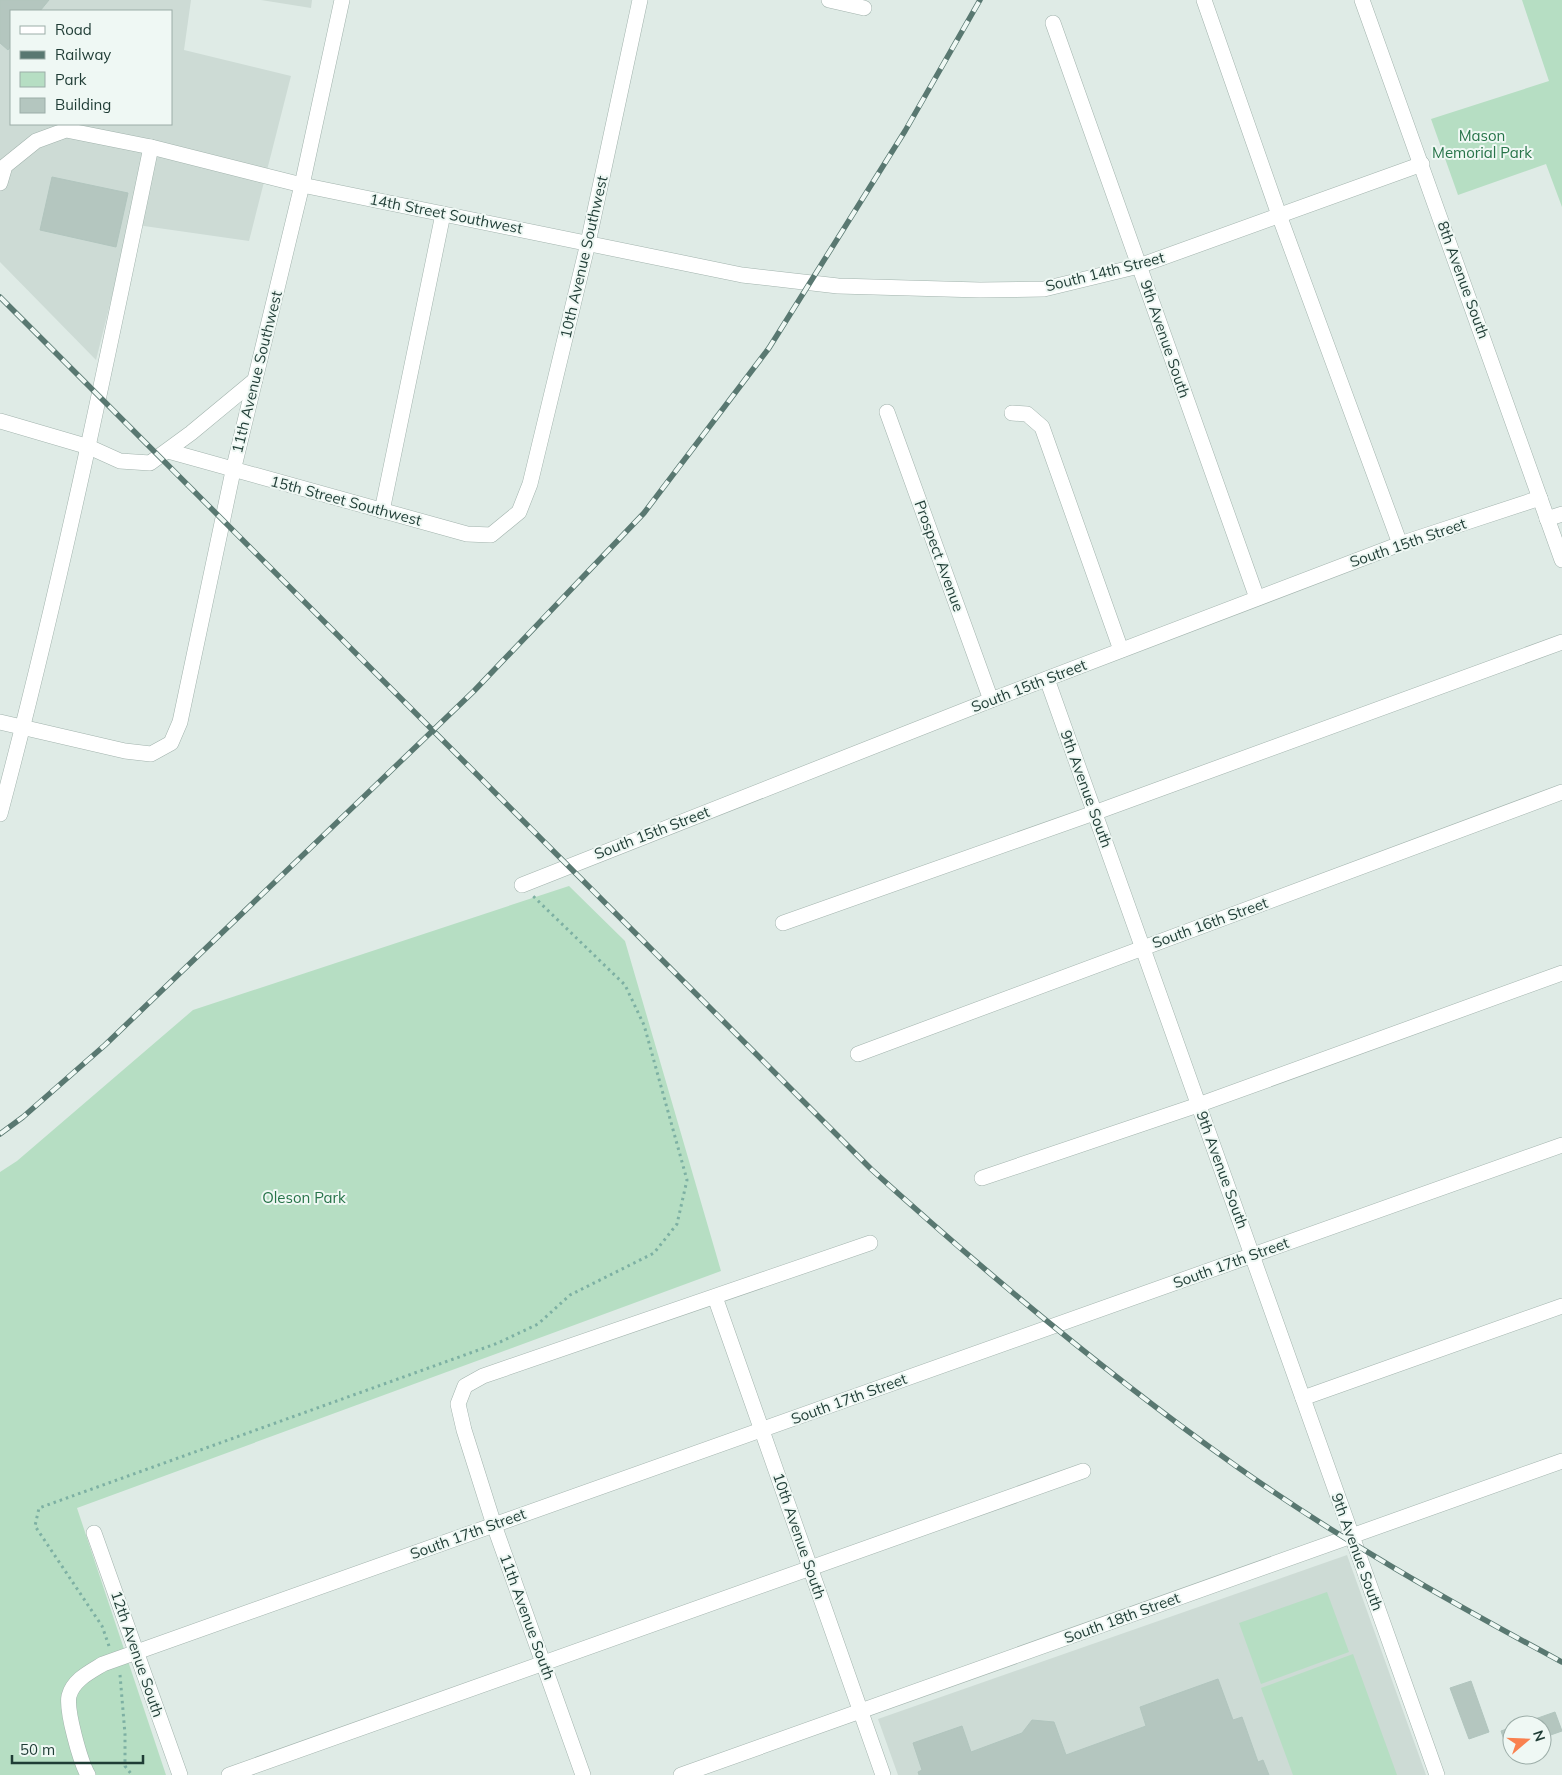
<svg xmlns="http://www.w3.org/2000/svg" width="1562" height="1775" font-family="Mulish,sans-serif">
<rect width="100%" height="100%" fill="#dfebe6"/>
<!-- built -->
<g fill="#cddbd5" fill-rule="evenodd">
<path d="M0 0H191L184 50 291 76 249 241 130 224 96 360 0 262ZM11 11H171V124H11Z"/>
<path d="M261 0H312L311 8Z"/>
<path d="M1347 1555 1426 1775H898L878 1719Z"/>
</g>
<!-- green -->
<g fill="#b6dec3">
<path d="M1522 0H1562V207L1546 164 1458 195 1431 119 1549 81Z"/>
<path d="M569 886 625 941 721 1271 77 1508 166 1775H0V1172L17 1161 193 1010Z"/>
<path d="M1327 1592 1349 1652 1261 1684 1239 1623Z"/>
<path d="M1353 1654 1397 1775H1293L1261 1688Z"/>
</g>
<!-- building -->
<g fill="#b4c6bf" stroke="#b1c5be">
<path d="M0 0H49L40 11H11V46L8 50 0 43Z"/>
<path d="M52 177 128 193 116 247 40 230Z"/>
<path d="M1218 1679 1233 1720 1242 1717 1258 1762 1263 1760 1269 1775H919L918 1772 922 1770 913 1743 962 1726 971 1752 1022 1733 1032 1720 1054 1722 1066 1755 1146 1726 1140 1707Z"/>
<path d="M1471 1681 1489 1732 1469 1739 1450 1688Z"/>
<path d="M1555 1712 1562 1731 1542 1738V1725H1518Z"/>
<path d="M1512 1727V1749L1508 1751 1501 1731Z"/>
</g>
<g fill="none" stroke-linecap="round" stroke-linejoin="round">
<!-- minor casing -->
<g stroke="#a2b3ad" stroke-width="16">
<g id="minor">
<path d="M829 0 864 8"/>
<path d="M1204 0 1279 215 1400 544"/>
<path d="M1362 0 1562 560"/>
<path d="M1053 23 1257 598"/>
<path d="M0 183 5 166 36 141 66 130 151 147 302 185 742 275 838 286 980 290 1044 289 1139 266 1422 164"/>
<path d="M887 412 991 700"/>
<path d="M1012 413 1027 414 1042 427 1121 650"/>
<path d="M0 421 89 447 120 461 150 463 191 433 255 380"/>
<path d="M168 451 467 534 491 535 519 512 530 484 588 243 640 0"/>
<path d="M382 511 443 214"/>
<path d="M1547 519 1562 514"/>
<path d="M1047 679 1437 1775"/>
<path d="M0 722 125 751 151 754 171 743 180 722 233 471 302 185 342 0"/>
<path d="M0 814C59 593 105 370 151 147"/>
<path d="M522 885 991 700 1400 544 1540 498"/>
<path d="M783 923 1094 813 1562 642"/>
<path d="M858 1054 1562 792"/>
<path d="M982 1178 1198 1105 1562 973"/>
<path d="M715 1297 883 1775"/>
<path d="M1303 1398 1562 1306"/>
<path d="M94 1533 180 1775"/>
<path d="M88 1775C80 1761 66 1710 69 1696 73 1680 90 1672 103 1664L1562 1145"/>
<path d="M229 1775 1083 1471"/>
<path d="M583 1775 494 1525 464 1430 458 1404 465 1386 483 1376 870 1243"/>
<path d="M681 1775 1562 1461"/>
</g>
</g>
<!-- path -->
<g stroke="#7db0a3" stroke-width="3" stroke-dasharray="2.5 4" stroke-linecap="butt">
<path d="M109 1646 102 1626 35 1526 39 1508 498 1343 538 1324 570 1295 654 1253 677 1224 687 1180 644 1025 625 985 533 896"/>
<path d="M120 1675 125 1734V1766L132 1775"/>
</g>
<!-- minor -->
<use href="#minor" stroke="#fff" stroke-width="15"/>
<!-- rail casing -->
<g stroke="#597871" stroke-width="5.5">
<g id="rail">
<path d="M0 297 871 1169C987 1274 1108 1375 1236 1466 1339 1539 1450 1602 1562 1662"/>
<path d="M0 1134 23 1117 105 1045 474 691 644 513 769 348 905 131 980 0"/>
</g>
</g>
<!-- rail -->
<use href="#rail" stroke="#eff8f4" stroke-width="4" stroke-dasharray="11" stroke-linecap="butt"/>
</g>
<g text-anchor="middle" stroke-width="4" stroke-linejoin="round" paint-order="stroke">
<!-- park labels -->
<g font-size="15" fill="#277449" stroke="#eff8f4">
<text x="1482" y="141">Mason<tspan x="1482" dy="17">Memorial Park</tspan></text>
<text x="304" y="1203">Oleson Park</text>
</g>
<!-- street labels -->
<g font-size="15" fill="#1f3c35" stroke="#eff8f4">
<text transform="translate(446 214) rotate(11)" y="5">14th Street Southwest</text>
<text transform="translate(584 257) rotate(-77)" y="5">10th Avenue Southwest</text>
<text transform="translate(1105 272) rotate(-14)" y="5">South 14th Street</text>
<text transform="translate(1463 280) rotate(70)" y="5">8th Avenue South</text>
<text transform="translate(1165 339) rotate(71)" y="5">9th Avenue South</text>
<text transform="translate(257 372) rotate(-76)" y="5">11th Avenue Southwest</text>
<text transform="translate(346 501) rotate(15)" y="5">15th Street Southwest</text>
<text transform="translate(1408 543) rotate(-19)" y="5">South 15th Street</text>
<text transform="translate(939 556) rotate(70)" y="5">Prospect Avenue</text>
<text transform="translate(1029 686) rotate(-21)" y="5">South 15th Street</text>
<text transform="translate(1086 789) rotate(70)" y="5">9th Avenue South</text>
<text transform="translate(652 833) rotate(-21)" y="5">South 15th Street</text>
<text transform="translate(1210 923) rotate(-20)" y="5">South 16th Street</text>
<text transform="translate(1222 1170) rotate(70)" y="5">9th Avenue South</text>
<text transform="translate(1231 1263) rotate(-20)" y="5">South 17th Street</text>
<text transform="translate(849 1399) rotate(-20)" y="5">South 17th Street</text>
<text transform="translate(468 1534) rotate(-20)" y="5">South 17th Street</text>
<text transform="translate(799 1536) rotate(71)" y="5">10th Avenue South</text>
<text transform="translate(1357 1552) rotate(70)" y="5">9th Avenue South</text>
<text transform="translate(527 1617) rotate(70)" y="5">11th Avenue South</text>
<text transform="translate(1122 1618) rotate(-20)" y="5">South 18th Street</text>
<text transform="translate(137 1654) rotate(71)" y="5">12th Avenue South</text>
</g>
</g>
<!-- legend -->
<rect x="10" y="10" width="162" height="115" fill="#eff8f4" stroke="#9cada8"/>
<rect x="20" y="26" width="25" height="8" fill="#ffffff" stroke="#9cada8"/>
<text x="55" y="35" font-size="15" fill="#1f3c35">Road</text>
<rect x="20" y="51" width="25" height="8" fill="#597871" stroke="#9cada8"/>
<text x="55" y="60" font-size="15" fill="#1f3c35">Railway</text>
<rect x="20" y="72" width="25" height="15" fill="#b6dec3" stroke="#9cada8"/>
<text x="55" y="85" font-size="15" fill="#1f3c35">Park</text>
<rect x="20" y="98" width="25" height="15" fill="#b4c6bf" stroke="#9cada8"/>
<text x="55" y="110" font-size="15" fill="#1f3c35">Building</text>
<!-- north arrow -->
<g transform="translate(1527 1740) rotate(71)"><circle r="24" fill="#eff8f4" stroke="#9cada8"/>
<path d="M0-4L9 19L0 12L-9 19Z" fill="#f9814f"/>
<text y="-8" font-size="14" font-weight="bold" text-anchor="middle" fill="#1f3c35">N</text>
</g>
<!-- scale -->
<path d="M12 1755v8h131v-8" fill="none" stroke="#1f3c35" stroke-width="2.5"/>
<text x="20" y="1755" font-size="15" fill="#1f3c35" stroke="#eff8f4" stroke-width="4" paint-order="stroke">50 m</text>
</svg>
